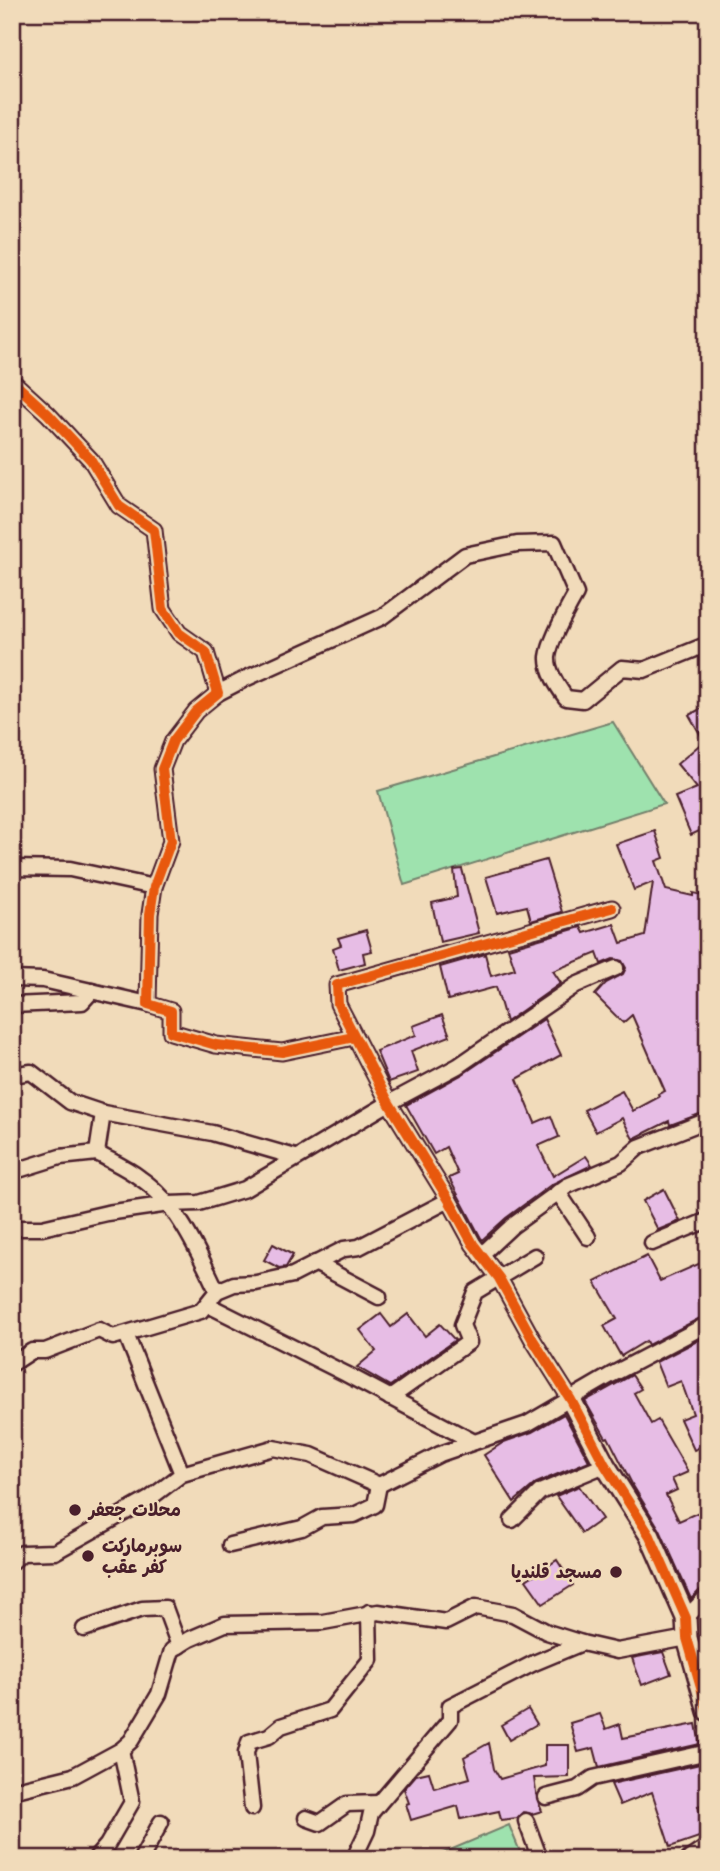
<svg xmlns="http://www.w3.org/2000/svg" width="720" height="1871" font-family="'Shantell Sans','Playpen Sans Arabic',sans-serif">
<rect width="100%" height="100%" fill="#f1dbba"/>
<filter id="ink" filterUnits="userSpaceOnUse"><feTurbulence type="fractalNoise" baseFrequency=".0143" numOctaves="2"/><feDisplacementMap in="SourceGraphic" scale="14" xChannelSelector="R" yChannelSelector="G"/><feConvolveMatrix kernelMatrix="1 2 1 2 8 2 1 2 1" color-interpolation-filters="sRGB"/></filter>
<g filter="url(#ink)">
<!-- green -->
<g fill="#9ee2ae" stroke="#74806c" stroke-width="2">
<path d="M613 722 664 804 404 885 378 791Z"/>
<path d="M509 1825 523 1859H429Z"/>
</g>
<!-- building -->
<g fill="#e7bde5" stroke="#4a1f2b" stroke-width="2">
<path d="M708 705V827L691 835 675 797 697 788 677 764 704 741 689 715Z"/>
<path d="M655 831 664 858 656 861 666 890 693 896V893L708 896V934L701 972 708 992V1111L670 1125 669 1121 633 1139 622 1118 596 1132 584 1110 622 1091 633 1111 659 1097 658 1094 665 1091 632 1015 623 1023 595 995 606 983 623 974 626 968 622 961 613 959 601 964 597 953 553 971 561 983 506 1022 496 987 448 1000 440 967 485 954 491 976 515 969 508 948 581 927 584 933 614 924 621 943 645 936 653 882 634 890 616 844Z"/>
<path d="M546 860 562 912 531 921 527 906 497 913 486 877Z"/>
<path d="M462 869 479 933 440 942 432 903 457 897 454 870Z"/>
<path d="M366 930 372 951 363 953 365 963 339 970 333 948 341 945 338 938Z"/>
<path d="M442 1015 450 1036 411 1051 418 1072 389 1082 376 1051 416 1035 413 1026Z"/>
<path d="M544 1019 561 1055 517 1079 535 1123 551 1116 559 1137 538 1146 553 1176 586 1156 592 1165 552 1184 506 1218 482 1240 449 1178 458 1174 446 1147 434 1154 406 1105 463 1074Z"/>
<path d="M664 1189 680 1221 658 1230 643 1201Z"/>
<path d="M273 1244 293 1255 286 1267 279 1268 264 1260Z"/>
<path d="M647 1256 660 1281 703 1262 708 1273V1314L648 1345 646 1341 621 1356 604 1326 617 1319 595 1282Z"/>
<path d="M381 1314 391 1327 408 1314 425 1336 440 1324 455 1340 390 1386 357 1367 376 1351 360 1330Z"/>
<path d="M701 1339 708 1363V1402L703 1404 708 1416V1444L694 1450 680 1419 693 1414 681 1381 666 1387 656 1362Z"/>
<path d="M632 1375 641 1389 634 1393 651 1424 658 1420 688 1472 672 1479 677 1490 666 1495 679 1521 708 1508V1586L702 1588 691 1599 660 1530 632 1484 608 1437 606 1438 585 1401Z"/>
<path d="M564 1414 589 1461 536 1483 514 1502 484 1455 504 1442 532 1432Z"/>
<path d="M579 1486 602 1519 582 1533 556 1496Z"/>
<path d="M557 1560 573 1585 543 1604 526 1580Z"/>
<path d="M663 1652 671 1674 642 1685 632 1658Z"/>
<path d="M528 1709 537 1724 509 1740 501 1725Z"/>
<path d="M600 1714 606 1729 620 1724 623 1738 696 1724 700 1744 599 1767 594 1748 578 1752 570 1723Z"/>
<path d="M489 1743 494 1769 500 1779 545 1766V1745H569V1777L534 1778 537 1799 542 1811 532 1814 523 1812 517 1818 501 1820 499 1811 461 1819 458 1806 411 1820 406 1804 409 1803 404 1789 416 1775 429 1772 434 1788 470 1778 464 1757Z"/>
<path d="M700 1764 708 1787V1803L698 1806 708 1834 670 1847 652 1792 620 1805 611 1784Z"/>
</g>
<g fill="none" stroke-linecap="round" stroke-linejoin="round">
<!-- street casing -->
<g stroke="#4a1f2b" stroke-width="19">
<g id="street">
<path d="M12 381 48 414 91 460 119 506 154 530 163 609 179 633 206 652 218 693 196 711 173 741 162 769 171 841 154 887 150 914 148 1004 171 1011V1032L216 1045 282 1052 354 1037"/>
<path d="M218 693 247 678 382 617 465 555 517 544 554 543 576 594C568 608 550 641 548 657 547 671 558 687 566 698L583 700 622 668 644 670 708 644"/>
<path d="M12 868 70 869 154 887"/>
<path d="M12 979 43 980 148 1004"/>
<path d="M12 1005 82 1002 92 991"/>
<path d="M12 1075 31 1072 70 1102 103 1113 212 1133 295 1157"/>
<path d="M103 1113 97 1153C111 1161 127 1168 140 1178 177 1203 198 1251 217 1291"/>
<path d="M12 1172 60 1157 97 1153"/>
<path d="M558 1192 588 1237"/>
<path d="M12 1228H42L107 1213 169 1204 199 1203 245 1189 389 1103 458 1066 576 985 616 968"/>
<path d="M652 1243 708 1220"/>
<path d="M481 1255 512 1226 567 1186 621 1163 639 1147 708 1120"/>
<path d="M315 1263 379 1297"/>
<path d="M208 1305 346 1374 474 1442"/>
<path d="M126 1334 182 1474"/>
<path d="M12 1364 32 1351H45L99 1330 113 1337 201 1311 217 1291 234 1284 256 1283 293 1275 344 1249 359 1247 449 1200"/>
<path d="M390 1398 469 1342 462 1325 475 1292 535 1256"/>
<path d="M571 1400 533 1340 499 1278 473 1244 449 1200 389 1103 338 1004 337 985 612 908"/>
<path d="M512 1520 540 1492 605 1465"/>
<path d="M230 1545 302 1528 322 1517 354 1515 375 1505 379 1485"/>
<path d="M12 1562 22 1553 55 1552 149 1499 182 1474 273 1448 311 1455 379 1485 440 1454 527 1424 611 1375 708 1324"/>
<path d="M686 1618 708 1595"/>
<path d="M84 1629 142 1609 165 1608 179 1646"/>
<path d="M12 1791 73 1776 121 1750 131 1741 159 1694 172 1650 190 1639 225 1624 323 1622 378 1612 446 1622 476 1607 513 1614 547 1632 582 1643"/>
<path d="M546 1797 577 1789 593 1778 708 1752"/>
<path d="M252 1808 246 1753 249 1742 269 1736 281 1726 330 1710 370 1660 369 1612"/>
<path d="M306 1818 320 1823 347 1804 379 1803"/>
<path d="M526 1821 540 1859"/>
<path d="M95 1859 107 1845 132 1802 121 1750"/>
<path d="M141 1859 161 1822"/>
<path d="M357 1859V1852L367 1831 371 1813 450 1720V1706L534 1663 582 1643 617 1651 687 1638"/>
<path d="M689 1859 708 1846"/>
</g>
</g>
<!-- secondary casing -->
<g stroke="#4a1f2b" stroke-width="24">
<path id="secondary" d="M571 1400 605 1465 650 1536 686 1618 687 1638 708 1711"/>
</g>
<!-- street -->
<use href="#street" stroke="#f1dbba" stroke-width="14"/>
<!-- secondary -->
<use href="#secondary" stroke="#f1dbba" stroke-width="19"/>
<!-- cycleway casing -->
<g stroke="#f1dbba" stroke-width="15">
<g id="cycleway">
<path d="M12 381 48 414 91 460 119 506 154 530 163 609 179 633 206 652 218 693 196 711 173 741 162 769 171 841 154 887 150 914 148 1004 171 1011V1032L216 1045 282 1052 354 1037"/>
<path d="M612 908 337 985 338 1004 389 1103 449 1200 473 1244 499 1278 533 1340 571 1400 605 1465 650 1536 686 1618 687 1638 708 1711"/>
</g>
</g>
<!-- cycleway -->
<use href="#cycleway" stroke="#e8590c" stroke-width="10"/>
</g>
</g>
<!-- markers -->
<g fill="#4a1f2b" stroke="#f1dbba" stroke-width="2.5">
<circle cx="75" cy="1510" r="7"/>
<circle cx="88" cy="1556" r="7"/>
<circle cx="616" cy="1572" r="7"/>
</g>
<g text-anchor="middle" stroke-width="5" stroke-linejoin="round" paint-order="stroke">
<!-- poi labels -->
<g font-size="18" font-weight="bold" fill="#4a1f2b" stroke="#f1dbba" text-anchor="start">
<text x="89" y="1516">محلات جعفر</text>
<text x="102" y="1552">سوبرماركت<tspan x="102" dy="21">كفر عقب</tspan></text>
<text x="602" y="1578" text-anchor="end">مسجد قلنديا</text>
</g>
</g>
<!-- margin -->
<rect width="720" height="1871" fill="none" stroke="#f1dbba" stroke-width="42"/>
<rect x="21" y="21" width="678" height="1829" fill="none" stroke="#4a1f2b" stroke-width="2.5" filter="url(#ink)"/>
</svg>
